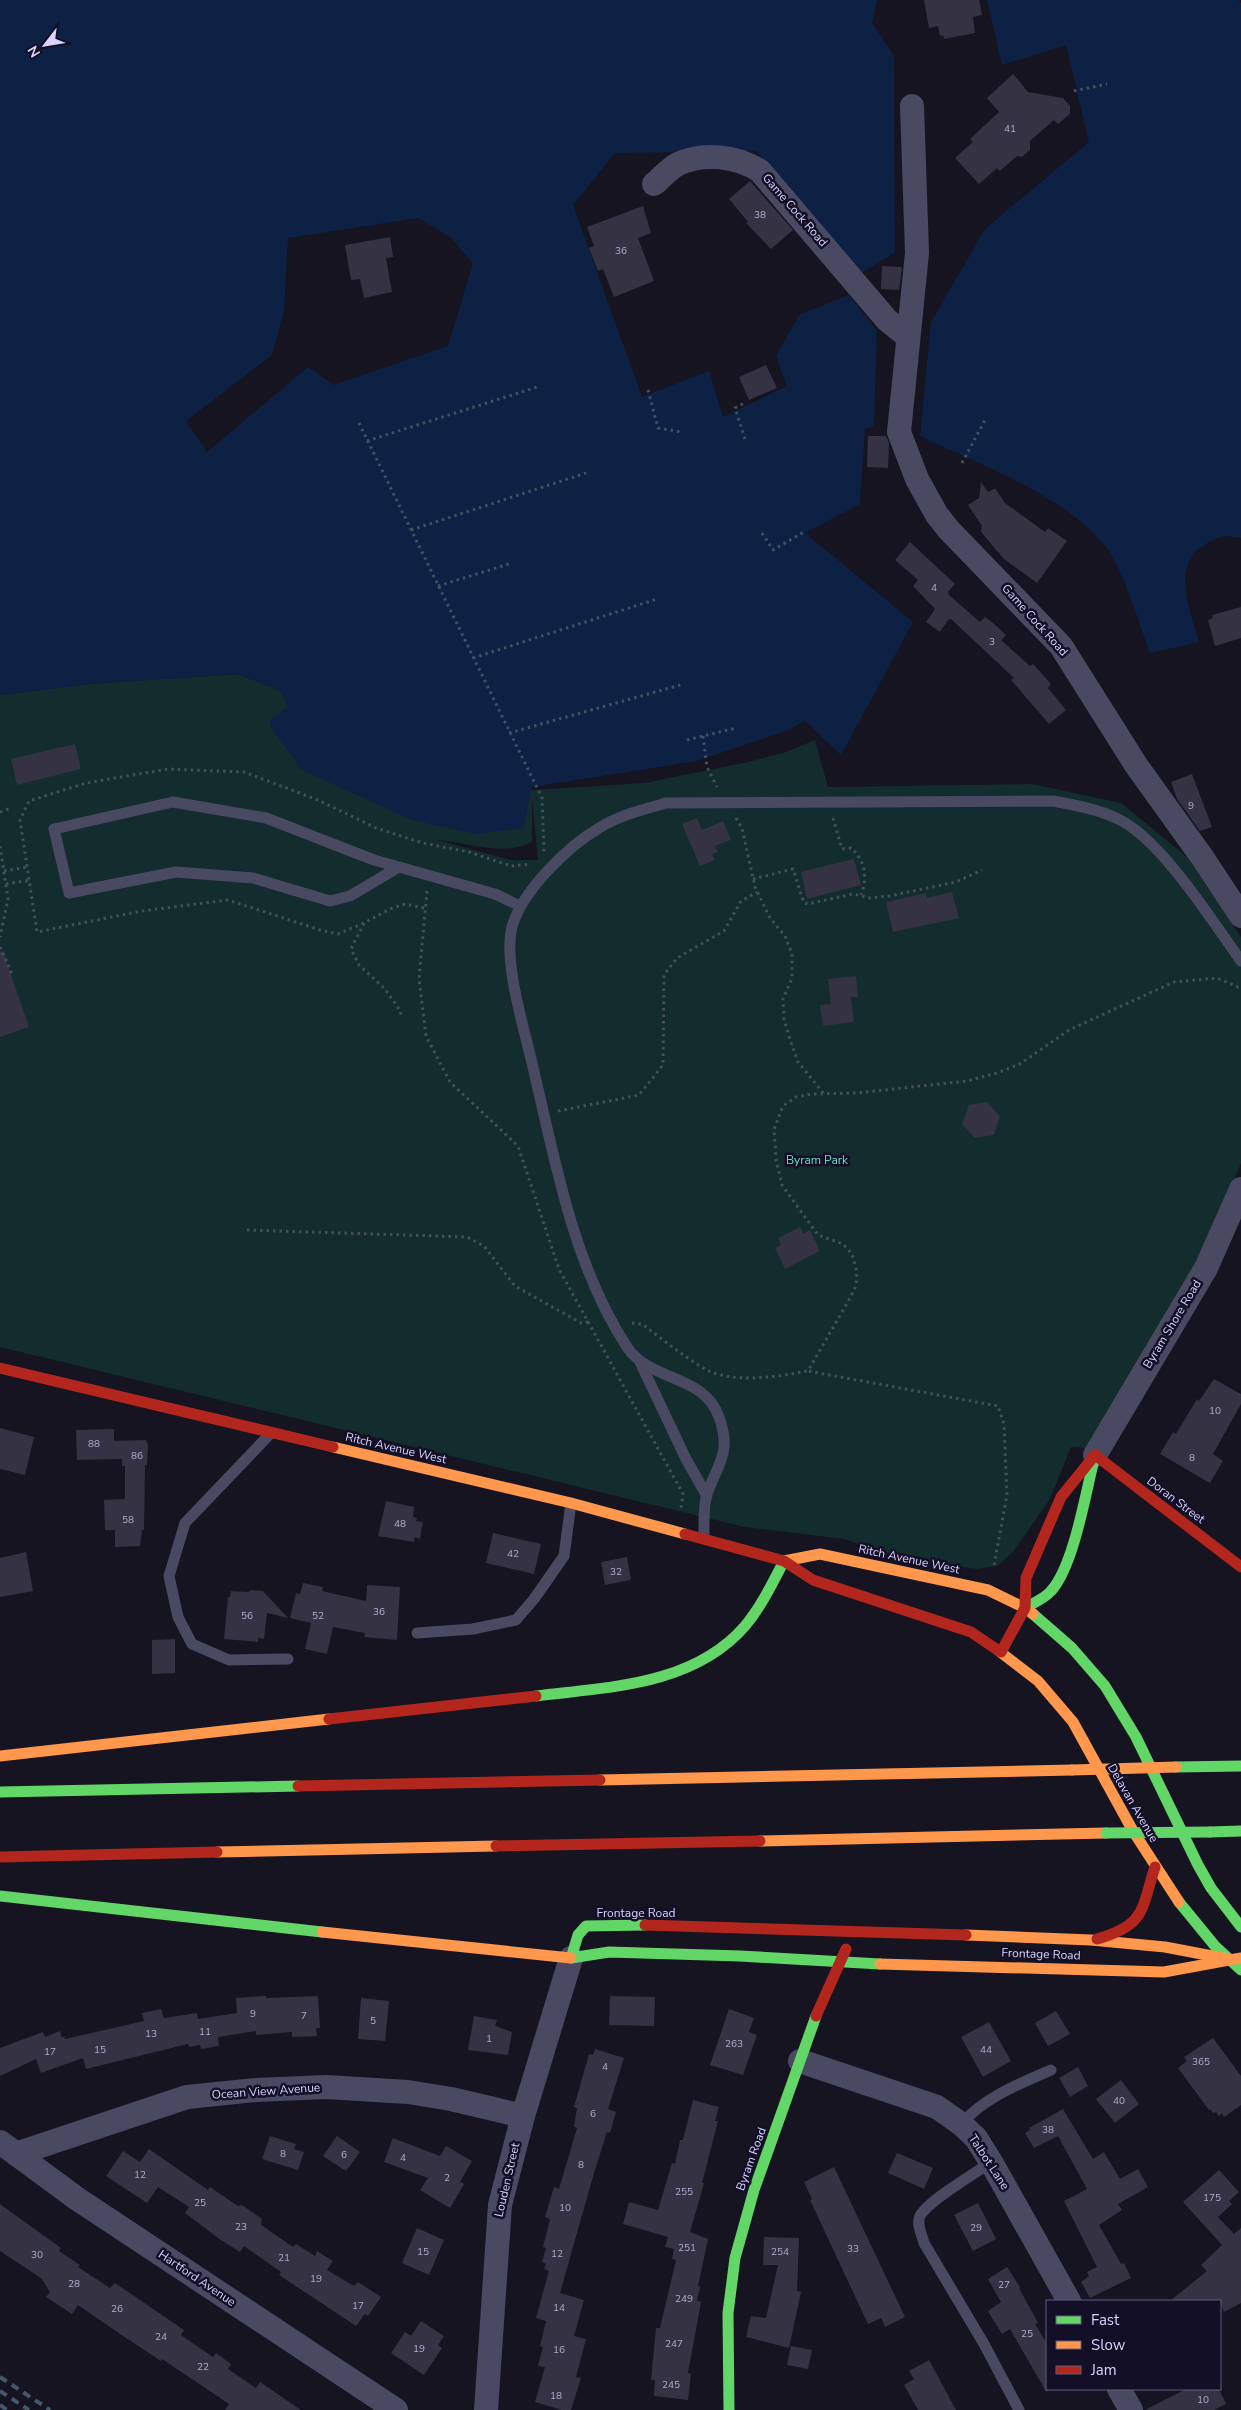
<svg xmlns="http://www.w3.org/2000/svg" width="1241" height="2410" font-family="'Nunito Sans',sans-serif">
<rect width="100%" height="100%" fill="#161421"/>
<!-- green -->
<path fill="#132c2d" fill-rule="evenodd" d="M86 549 465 807 532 790 645 783 748 762 786 752 815 740 828 787 1032 784 1121 803 1188 858 1241 937V1163L1211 1234 1182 1288 1085 1448 1071 1447 1050 1499 1013 1552 997 1566 977 1569 896 1556 844 1539 745 1527 0 1347V695L89 684 238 674 281 691 289 707 311 704ZM532 798 538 860H511L437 840C468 842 502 857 532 842Z"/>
<!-- water -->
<g fill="#0d2144" fill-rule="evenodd">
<path d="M0 0H877L872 23 894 56 895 253 859 274 756 151 615 153 573 205 642 397 709 371 723 417 787 386 776 356 799 315 849 295 877 331 874 426 865 429 860 504 805 533 913 622 841 755 805 721 786 731 697 761 532 787 523 828 476 834 412 820 302 770 271 728 270 720 288 707 281 691 238 674 89 684 0 695ZM418 218 450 237 473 263 448 346 334 385 308 367 207 452 186 421 272 355 284 310 288 238Z"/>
<path d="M987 0H1238L1241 3V538C1221 535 1222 535 1204 545 1170 566 1191 613 1199 642L1150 653C1139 624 1124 570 1106 547 1065 495 979 464 920 436L931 322 985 229 1089 142 1066 45 1002 65Z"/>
</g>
<!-- building -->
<g fill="#343243">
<path d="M924 0H979L982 15 973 17 975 33 944 39 943 35 940 36 938 26 929 28Z"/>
<path d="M1013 74 1028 92 1063 98 1070 106V114L1058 124 1054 120 1030 141V150L1022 157 1017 156 1000 171 997 168 979 184 955 158 973 142 970 139 999 112 987 98Z"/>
<path d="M750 181 793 230 771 249 746 223 748 222 729 199Z"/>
<path d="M643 206 651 233 638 238 654 281 614 297 603 269 598 271 589 248 594 246 587 227Z"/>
<path d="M390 237 393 257 386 258 392 292 364 298 360 279 351 280 345 245Z"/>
<path d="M882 266 902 267 899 290 881 289Z"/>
<path d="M766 365 777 388 749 400 739 377Z"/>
<path d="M868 436H886L889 443 888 468 867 467Z"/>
<path d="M981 482 988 492 995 488 1005 503 1045 532 1048 528 1067 541 1037 583 1004 559 981 532 982 526 968 505 979 498Z"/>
<path d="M910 542 955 584 948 592 949 595 980 622 985 617 993 623 1006 635 1001 640 1030 666 1033 664 1051 684 1048 688 1066 710 1049 724 1011 680 1014 678 951 619 948 620 940 632 926 622 935 609 913 586 918 580 895 560Z"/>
<path d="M1241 607V638L1215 646 1208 620 1213 618 1212 615Z"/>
<path d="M75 744 81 769 17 785 11 759Z"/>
<path d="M1192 774 1212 827 1200 831 1177 799 1171 782Z"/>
<path d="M697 818 702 830 723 821 731 840 715 846 718 852 712 854 715 860 700 866 682 824Z"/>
<path d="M854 859 861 885 807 899 801 872Z"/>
<path d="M952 892 959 918 893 932 886 902 926 893 927 898Z"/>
<path d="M3 951 29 1027 0 1037V952Z"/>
<path d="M856 976 858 997H851L854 1022 823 1026 820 1005 831 1004 828 979Z"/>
<path d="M987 1102 1000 1116 994 1135 975 1138 962 1124 969 1105Z"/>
<path d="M800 1227 803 1234 810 1230 820 1251 785 1269 775 1248 781 1245 778 1238Z"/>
<path d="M1214 1379 1241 1394V1404L1213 1454 1223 1461 1210 1483 1160 1454 1173 1432 1176 1434 1197 1399 1199 1401Z"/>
<path d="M0 1428 34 1437 25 1475 0 1469Z"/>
<path d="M114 1429V1441L146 1440 148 1445 147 1465H145L144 1530H142L140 1546 115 1547V1530H105L104 1500 125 1499V1466H122V1459L77 1460 76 1430Z"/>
<path d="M386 1501 414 1507 413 1517 417 1518 416 1521 423 1522 420 1539 415 1537 414 1542 378 1536Z"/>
<path d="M493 1533 541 1544 534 1574 486 1563Z"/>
<path d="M26 1552 33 1591 0 1597V1558Z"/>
<path d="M627 1557 631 1580 605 1585 601 1562Z"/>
<path d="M303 1583 323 1587 322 1591 366 1601 367 1585 400 1587 397 1640 364 1637 365 1633 333 1627 327 1654 305 1649 311 1623 290 1618 296 1593 300 1594Z"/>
<path d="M251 1590 263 1591 288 1618 267 1613 264 1639 258 1638V1642L224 1639 228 1597H230L231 1591 248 1592Z"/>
<path d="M175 1639V1673L152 1674V1640Z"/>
<path d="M263 1996H266V1998L318 1996 320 2028H316L317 2036 292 2037V2032L256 2035V2031L218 2037 219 2046 201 2049 200 2045 189 2047 188 2044 86 2069 83 2058 41 2073 36 2059 0 2076V2048L43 2032 45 2037 60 2031 62 2038 64 2036 65 2039 144 2021 142 2013 161 2009 164 2018 197 2013 198 2019 237 2013 236 1998Z"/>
<path d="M610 1996 655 1997 654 2026 609 2025Z"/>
<path d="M361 1998 389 2001 385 2041 358 2039Z"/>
<path d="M729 2009 754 2018 749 2032 757 2035 743 2075 710 2065Z"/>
<path d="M1056 2011 1070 2034 1048 2046 1035 2023Z"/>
<path d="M474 2016 497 2020 495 2026 512 2032 508 2055 468 2050Z"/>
<path d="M989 2022 1011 2061 983 2077 961 2037Z"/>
<path d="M1213 2038 1241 2076V2105L1224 2117 1222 2113 1219 2116 1216 2112 1213 2113 1210 2109 1209 2110 1178 2068 1187 2061 1184 2057Z"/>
<path d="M595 2049 624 2058 608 2109 616 2112 610 2133 607 2132 594 2173 560 2293 584 2300 574 2336 586 2339 576 2377 581 2378 571 2410H562L535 2402 545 2367 538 2366 543 2347 540 2346 546 2321 536 2318 549 2271 544 2269 546 2264 542 2262 546 2248 543 2247 550 2219 545 2217 554 2187 559 2189 577 2128 574 2127 577 2108 574 2107 589 2054 593 2055Z"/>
<path d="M1078 2067 1088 2086 1070 2097 1059 2078Z"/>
<path d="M1121 2080 1139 2104 1115 2123 1096 2099Z"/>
<path d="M693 2100 719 2107 715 2121H718L702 2183H704L690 2232 708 2239 698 2286 700 2287 697 2301 701 2302 688 2373 691 2374 688 2400 654 2396 655 2380H651L656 2328H660L676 2260 672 2259 674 2249 665 2247 668 2237 623 2224 629 2202 658 2210 672 2163 675 2164 680 2140H683Z"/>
<path d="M1063 2109 1093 2159 1104 2152 1120 2179 1138 2169 1148 2187 1118 2204 1122 2210 1099 2225 1121 2264 1124 2263 1131 2278 1090 2298 1081 2282 1089 2276 1087 2272 1097 2267 1064 2201 1087 2189 1058 2136 1034 2148 1025 2133 1030 2130 1029 2128Z"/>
<path d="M270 2136 296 2144 294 2149 304 2152 298 2170 262 2159Z"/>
<path d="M337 2136 360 2152 346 2171 323 2156Z"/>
<path d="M393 2138 440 2156 446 2146 472 2161 460 2182 464 2184 450 2208 420 2190 428 2178 384 2162Z"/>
<path d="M149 2149 208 2190 210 2187 238 2206 242 2205 262 2219 261 2225 293 2247 296 2244 315 2256 317 2251 333 2261 327 2270 354 2286 358 2282 381 2297 368 2316 365 2314 356 2326 279 2275 281 2272 244 2246 240 2252 218 2238 185 2213 189 2207 158 2187 147 2203 106 2176 123 2151 140 2162Z"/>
<path d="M897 2153 933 2168 924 2189 888 2173Z"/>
<path d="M834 2167 905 2317 885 2327 881 2318 868 2324 810 2200 812 2199 804 2182Z"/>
<path d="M1219 2170 1239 2192 1229 2201 1232 2204 1218 2217 1234 2234 1241 2228V2303L1224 2312 1220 2301H1170L1207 2271 1201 2265 1222 2245 1183 2202Z"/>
<path d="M978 2203 996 2239 973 2251 954 2215Z"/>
<path d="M0 2204 61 2248 59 2251 80 2265 78 2267 110 2288 115 2283 184 2330 181 2335 213 2357 216 2353 231 2364 228 2369 256 2388 260 2382 301 2410H225L229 2404 162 2359 161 2361 120 2334 78 2305 72 2314 46 2297 50 2292 41 2278 0 2251Z"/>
<path d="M417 2228 444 2240 429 2275 402 2263Z"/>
<path d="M764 2237 799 2238 797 2291 801 2292 789 2348 746 2337 751 2316 766 2318 778 2265H763Z"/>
<path d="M1007 2267 1020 2287 1019 2288 1038 2323 1035 2324 1047 2344V2393L1010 2329 1002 2334 989 2313 988 2311 1001 2302 988 2279Z"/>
<path d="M421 2321 444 2336 438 2345 442 2348 424 2375 391 2353 405 2332 411 2336Z"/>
<path d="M791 2346 812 2350 808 2369 787 2365Z"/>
<path d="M929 2360 956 2410H918L904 2385 914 2379 909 2371Z"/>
<path d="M1186 2389H1219L1226 2404 1214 2410H1145Z"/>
</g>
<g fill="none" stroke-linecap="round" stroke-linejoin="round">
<!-- path -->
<g stroke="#44505f" stroke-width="3" stroke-dasharray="2.5 4" stroke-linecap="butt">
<path d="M1074 91 1107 84"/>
<path d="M648 390 658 428 682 432"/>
<path d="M359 423 542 798 544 852"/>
<path d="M745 439 735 408 746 402"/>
<path d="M367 441 537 387"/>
<path d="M962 463 985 420"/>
<path d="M411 530 586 473"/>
<path d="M762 533 773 550 804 532"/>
<path d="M438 586 512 563"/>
<path d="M473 658 657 599"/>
<path d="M509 733 684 684"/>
<path d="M703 736 707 767 717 787"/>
<path d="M687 740 736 728"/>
<path d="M0 812 11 808"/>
<path d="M736 818 742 828 755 887 770 918 785 936 792 954V978L783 999 784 1019 791 1043 798 1062 824 1094"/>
<path d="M833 818 842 849 851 848C865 860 868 878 861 895"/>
<path d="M0 846 8 899 0 937"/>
<path d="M4 871 28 867"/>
<path d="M753 879 793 869 804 903 808 904 853 894 870 898 889 896 956 882 982 870"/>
<path d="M6 884 31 880"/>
<path d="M427 891 419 979 426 1036 450 1082 518 1146 559 1269 683 1494 681 1508"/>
<path d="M424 908 405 904 390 909 364 923 338 934 320 930 228 900 142 911 37 932 20 820 29 801 86 783 168 769 244 772 318 800 376 828 423 843 469 852 511 866 531 864"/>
<path d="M364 923 351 949 359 965 385 989 401 1012 400 1017"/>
<path d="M0 947 12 974"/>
<path d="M558 1111 639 1095 663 1065 664 975 677 958 724 931 741 901 757 892"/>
<path d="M247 1230 467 1237 484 1246 515 1286 581 1323 589 1322"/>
<path d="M632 1323 642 1324C662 1339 683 1356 705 1369 733 1384 777 1377 807 1371"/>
<path d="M994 1565 1007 1495 1004 1424 998 1406 808 1371 850 1298 856 1286 857 1272 852 1254 843 1244 818 1235 782 1185 776 1159 774 1129 783 1106 796 1097 812 1094 857 1093 967 1081 997 1073 1020 1064 1069 1030 1174 982 1217 978 1238 987 1241 985"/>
</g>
<!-- lane -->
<g stroke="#4a4962" stroke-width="11">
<path d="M397 868 350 896 330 901 253 878 176 872 69 893 54 829 173 802 266 818 374 860 495 894 520 906"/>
<path d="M640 1362 686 1459 707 1496"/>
<path d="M271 1433 185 1523 169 1576 178 1617 192 1644 229 1660 288 1659"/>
<path d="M704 1538C704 1525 703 1507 707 1494 718 1463 732 1453 719 1417 704 1374 650 1382 627 1347 572 1263 555 1159 532 1063 524 1028 503 961 512 927 522 891 567 847 599 828 619 815 643 810 666 803L1053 801C1074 805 1097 809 1116 818 1159 836 1213 922 1241 961"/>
<path d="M417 1633 473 1629 516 1620 534 1599 564 1556 571 1503"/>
<path d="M961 2124C985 2097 1019 2084 1051 2070"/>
<path d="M991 2162C976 2173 927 2201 920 2216 916 2224 922 2235 924 2243L984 2344 1019 2410"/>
</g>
<!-- street -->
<g stroke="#4a4962" stroke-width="24">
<path d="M912 106 917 253 899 432 917 479 937 515 949 530 1061 646 1136 765 1202 857 1241 916"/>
<path d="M654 184C661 178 670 168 678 164 704 152 737 156 760 171L887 320 908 337"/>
<path d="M1095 1455 1206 1268 1241 1189"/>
<path d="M800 2061 937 2107 961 2124 976 2138 991 2162 1069 2301"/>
<path d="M0 2142 76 2198 396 2410"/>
<path d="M16 2154 187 2097 256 2090 326 2087 408 2092 451 2099 523 2116"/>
<path d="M1119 2389 1131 2410"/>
<path d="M486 2410 500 2205 523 2116 571 1958"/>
</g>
<!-- fast -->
<g stroke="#63d668" stroke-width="11">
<path d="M1025 1608C1033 1603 1044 1599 1051 1591 1073 1567 1085 1497 1093 1464"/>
<path d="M1033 1614 1072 1648 1105 1686 1136 1737 1198 1865 1211 1888 1241 1927"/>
<path d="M536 1696C608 1687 693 1686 745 1626 761 1607 772 1584 784 1561"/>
<path d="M1176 1767 1241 1766"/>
<path d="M0 1792 298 1786"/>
<path d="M1210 1832 1241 1831"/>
<path d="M0 1896 322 1932"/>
<path d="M1179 1902 1215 1946 1241 1970"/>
<path d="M645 1925 586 1926 578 1935 571 1958 609 1952 740 1956 880 1964"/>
<path d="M729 2410 728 2313 735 2258 754 2190 816 2016"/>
</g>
<!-- slow -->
<g stroke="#ff974d" stroke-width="11">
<path d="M333 1447 571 1503 685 1534"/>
<path d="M784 1561 820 1554 988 1590 1025 1608 1033 1614"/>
<path d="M999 1651 1038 1681 1073 1722 1133 1831 1179 1902"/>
<path d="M0 1756 329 1719"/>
<path d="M600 1780 1072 1770"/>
<path d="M760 1841 1106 1833"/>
<path d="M217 1852 496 1846"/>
<path d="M322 1932 571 1958"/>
<path d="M966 1935 1091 1940 1165 1947 1228 1959"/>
<path d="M880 1964 1164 1972 1241 1958"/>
</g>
<!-- jam -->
<g stroke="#b3261e" stroke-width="11">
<path d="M0 1368 333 1447"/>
<path d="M1095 1455 1241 1567"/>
<path d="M685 1534 784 1561 813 1580 971 1632 999 1651"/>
<path d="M1001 1652 1025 1608 1026 1578 1061 1497 1095 1455"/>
<path d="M329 1719 536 1696"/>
<path d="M298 1786 600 1780"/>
<path d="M496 1846 760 1841"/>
<path d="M0 1857 217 1852"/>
<path d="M645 1925 966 1935"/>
<path d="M1097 1939C1146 1925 1141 1910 1155 1867"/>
<path d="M816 2016 846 1949"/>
</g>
<!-- rail -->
<g stroke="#43596b" stroke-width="4" stroke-dasharray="8 6" stroke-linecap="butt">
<path d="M0 2377 50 2410"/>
<path d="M0 2391 29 2410"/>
<path d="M0 2405 7 2410"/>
</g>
<!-- fast-bridge -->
<path stroke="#63d668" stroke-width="11" d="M1106 1833 1210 1832"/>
<!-- slow-bridge -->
<path stroke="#ff974d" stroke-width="11" d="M1072 1770 1176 1767"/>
</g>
<g text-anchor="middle" stroke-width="5" stroke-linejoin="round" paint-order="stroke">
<!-- number labels -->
<g font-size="10" fill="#b0acd0">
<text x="1010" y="132">41</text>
<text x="760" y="218">38</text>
<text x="621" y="254">36</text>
<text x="934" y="591">4</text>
<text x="992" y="645">3</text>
<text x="1191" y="809">9</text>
<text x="1215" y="1414">10</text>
<text x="94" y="1447">88</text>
<text x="137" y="1459">86</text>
<text x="1192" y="1461">8</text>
<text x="128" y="1523">58</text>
<text x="400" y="1527">48</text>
<text x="513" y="1557">42</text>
<text x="616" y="1575">32</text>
<text x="379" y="1615">36</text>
<text x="247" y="1619">56</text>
<text x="318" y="1619">52</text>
<text x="253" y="2017">9</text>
<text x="304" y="2019">7</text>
<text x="373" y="2024">5</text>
<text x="205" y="2035">11</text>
<text x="151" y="2037">13</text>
<text x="489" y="2042">1</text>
<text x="734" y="2047">263</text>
<text x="100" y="2053">15</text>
<text x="986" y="2053">44</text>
<text x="50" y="2055">17</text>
<text x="1201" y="2065">365</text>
<text x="605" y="2070">4</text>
<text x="1119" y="2104">40</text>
<text x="593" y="2117">6</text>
<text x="1048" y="2133">38</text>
<text x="283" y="2157">8</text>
<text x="344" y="2158">6</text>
<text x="403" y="2161">4</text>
<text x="581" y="2168">8</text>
<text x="140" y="2178">12</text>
<text x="447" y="2181">2</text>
<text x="684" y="2195">255</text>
<text x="1212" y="2201">175</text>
<text x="200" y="2206">25</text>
<text x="565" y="2211">10</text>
<text x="241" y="2230">23</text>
<text x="976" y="2231">29</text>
<text x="687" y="2251">251</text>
<text x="853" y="2252">33</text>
<text x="423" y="2255">15</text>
<text x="780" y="2255">254</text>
<text x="557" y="2257">12</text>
<text x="37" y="2258">30</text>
<text x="284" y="2261">21</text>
<text x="316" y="2282">19</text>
<text x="74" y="2287">28</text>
<text x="1004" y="2288">27</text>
<text x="684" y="2302">249</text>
<text x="358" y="2309">17</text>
<text x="559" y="2311">14</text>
<text x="117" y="2312">26</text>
<text x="1027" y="2337">25</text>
<text x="161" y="2340">24</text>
<text x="674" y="2347">247</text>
<text x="419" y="2352">19</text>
<text x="559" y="2353">16</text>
<text x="203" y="2370">22</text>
<text x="671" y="2388">245</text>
<text x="556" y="2399">18</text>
<text x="1203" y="2403">10</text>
</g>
<!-- street labels -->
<g font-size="12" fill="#d9d4ff" stroke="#130f26">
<text transform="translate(795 210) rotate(49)" y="4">Game Cock Road</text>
<text transform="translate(1035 620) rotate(48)" y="4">Game Cock Road</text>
<text transform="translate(1172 1324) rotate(-59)" y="4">Byram Shore Road</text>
<text transform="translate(396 1448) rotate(13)" y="4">Ritch Avenue West</text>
<text transform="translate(1176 1500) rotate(37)" y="4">Doran Street</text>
<text transform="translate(909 1559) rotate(12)" y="4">Ritch Avenue West</text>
<text transform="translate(1133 1803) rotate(60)" y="4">Delavan Avenue</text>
<text x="636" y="1917">Frontage Road</text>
<text transform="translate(1041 1954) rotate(2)" y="4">Frontage Road</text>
<text transform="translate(266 2091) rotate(-4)" y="4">Ocean View Avenue</text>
<text transform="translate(751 2159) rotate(-70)" y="4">Byram Road</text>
<text transform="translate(989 2162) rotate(57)" y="4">Talbot Lane</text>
<text transform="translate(507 2180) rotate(-77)" y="4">Louden Street</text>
<text transform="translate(197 2278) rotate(34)" y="4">Hartford Avenue</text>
</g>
<!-- park labels -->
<g font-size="12" fill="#5fe0c0" stroke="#130f26">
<text x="817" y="1164">Byram Park</text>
</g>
</g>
<!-- legend -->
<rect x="1046" y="2300" width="175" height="90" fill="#130f26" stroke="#625e7d"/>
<rect x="1056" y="2316" width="25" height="8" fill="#63d668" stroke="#625e7d"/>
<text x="1091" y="2325" font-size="15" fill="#d9d4ff">Fast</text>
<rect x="1056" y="2341" width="25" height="8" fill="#ff974d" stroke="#625e7d"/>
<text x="1091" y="2350" font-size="15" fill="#d9d4ff">Slow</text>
<rect x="1056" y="2366" width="25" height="8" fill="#b3261e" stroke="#625e7d"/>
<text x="1091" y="2375" font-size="15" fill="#d9d4ff">Jam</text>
<!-- north arrow -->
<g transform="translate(45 45) rotate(239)" stroke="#130f26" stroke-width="4" paint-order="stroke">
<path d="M0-4L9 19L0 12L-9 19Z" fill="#d9d4ff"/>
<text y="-8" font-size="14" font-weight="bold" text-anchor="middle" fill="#d9d4ff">N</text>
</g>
</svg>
